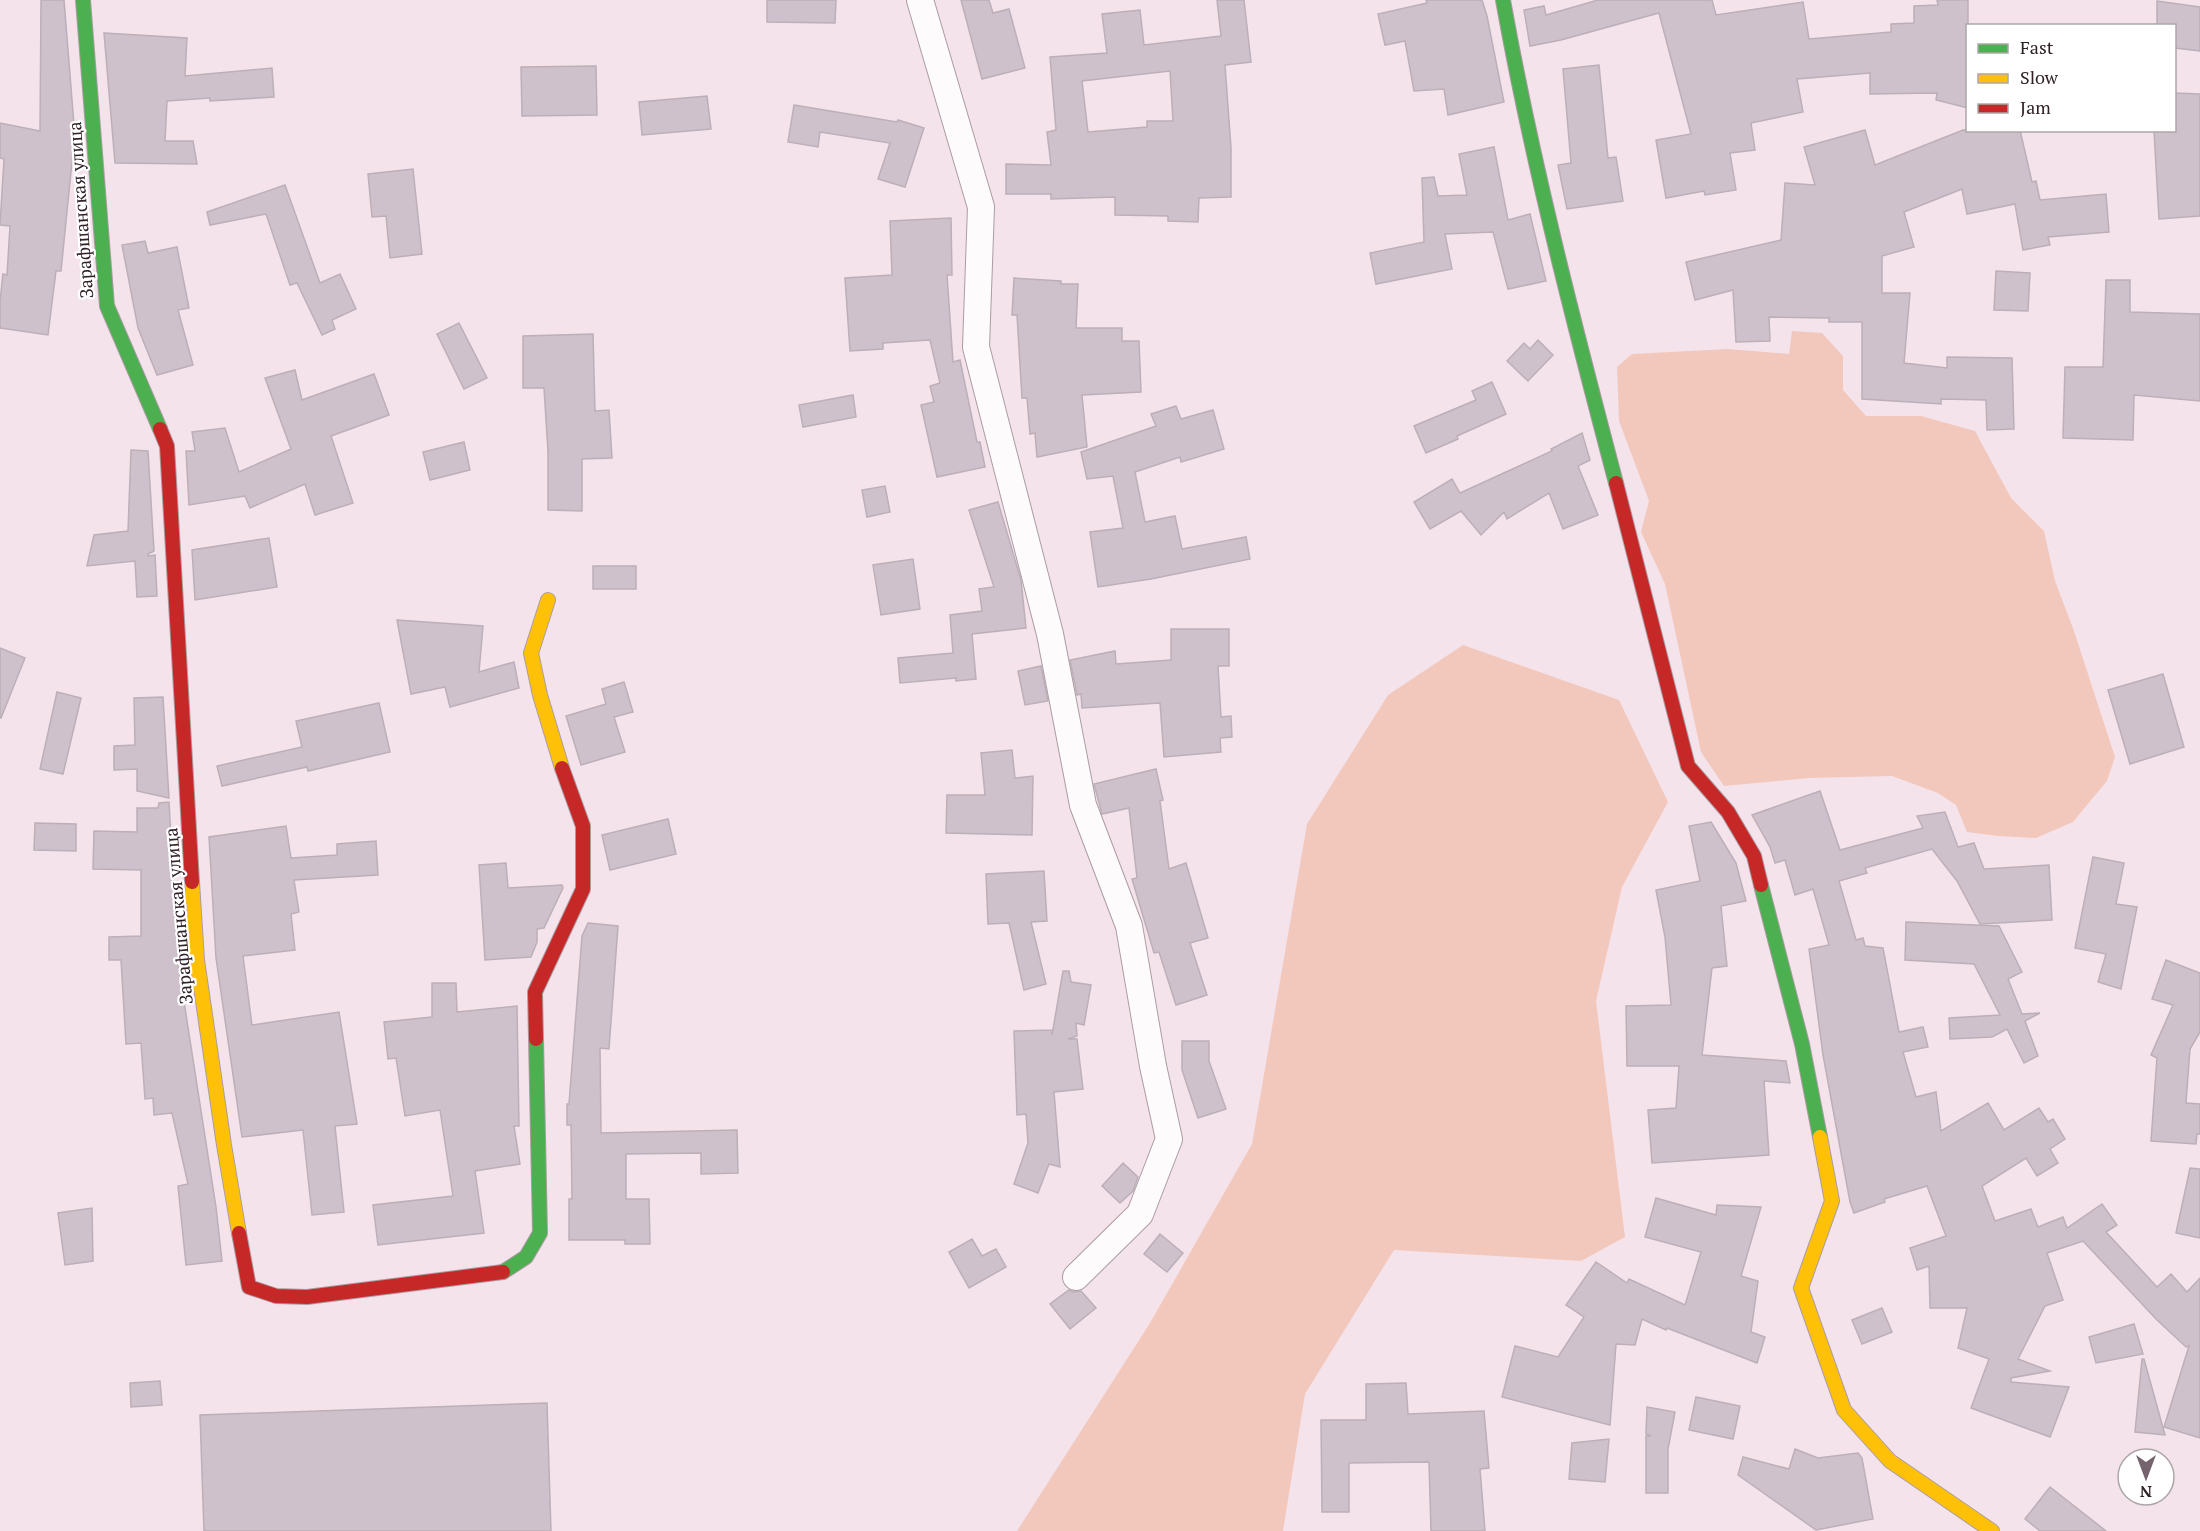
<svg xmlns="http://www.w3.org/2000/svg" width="2200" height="1531" font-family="'PT Serif',serif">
<rect width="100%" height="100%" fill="#f5e3ec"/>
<!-- green -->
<g fill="#f2c8bc">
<path d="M1792 331 1822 333 1843 356V390L1866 416H1921L1975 431 2011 498 2044 531 2055 581 2074 631 2115 757 2107 781 2073 822 2036 838 1998 836 1967 832 1956 805 1938 793 1892 776 1809 778 1724 786 1701 752 1665 584 1641 532 1649 501 1619 421 1617 367 1632 354 1728 349 1789 354Z"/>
<path d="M1463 645 1619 700 1668 802 1622 887 1596 1001 1625 1237 1581 1261 1394 1250 1305 1394 1283 1531H1017L1150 1323 1252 1144 1307 824 1388 695Z"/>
</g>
<!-- building -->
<g fill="#cfc1cb" stroke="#bcafb8" stroke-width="1.5" fill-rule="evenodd">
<path d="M41 0H64L77 162H72L61 271H56L48 335 0 328V301L3 274 7 275 10 226 0 225 4 159 0 158V123L40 131Z"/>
<path d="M767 0H836L835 23 767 22Z"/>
<path d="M961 0H989L993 13 1009 9 1025 68 982 79Z"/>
<path d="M1217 0H1244L1251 62 1225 65 1231 148V197L1199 198 1198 222 1168 221V216L1115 215V197L1051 199V194H1006V164L1051 165 1047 132 1056 130 1050 57 1107 53 1102 14 1140 10 1144 45 1221 36ZM1170 71 1173 121H1147V127L1088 132 1082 81Z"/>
<path d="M1426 0H1482L1487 16 1504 102 1448 115 1444 89 1414 91 1405 41 1385 45 1378 14 1427 3Z"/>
<path d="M1598 0H1712L1716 15 1803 2 1809 39 1891 32V24L1914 23V6L1938 5 1937 0H1968V108L1936 100 1937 93 1870 94V73L1797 79 1803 112 1751 123 1755 150 1730 153 1736 190 1705 195 1704 191 1666 198 1656 140 1691 134 1659 13 1561 40 1530 46 1524 10 1544 6 1546 15Z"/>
<path d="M2157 1 2200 7V51L2175 48V26H2157Z"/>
<path d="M104 33 187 38 185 76 272 68 274 97 210 101V98L167 101 165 141H193L197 164 115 163Z"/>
<path d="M1599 65 1608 158 1616 157 1623 201 1567 209 1558 165 1571 163 1563 69Z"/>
<path d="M596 66 597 115 522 116 521 67Z"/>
<path d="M2175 93 2200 94V216L2159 219 2154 131H2175Z"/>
<path d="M707 96 711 129 642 135 639 102Z"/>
<path d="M794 105 897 122 898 120 924 128 905 187 878 179 890 143 820 132 818 147 788 142Z"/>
<path d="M1865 130 1875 165 1963 130H2020L2032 182 2036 181 2040 200 2106 194 2109 232 2048 237 2050 245 2023 250 2015 204 1967 214 1962 189 1904 212 1914 247 1882 256V293H1910L1904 363 1947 368V357L2012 358 2014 429 1987 430 1986 400 1941 399V404L1862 399V322H1829V318L1769 317 1770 341 1736 342 1733 290 1695 300 1686 262 1781 240 1785 183 1815 185 1804 147Z"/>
<path d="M1494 147 1508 220 1530 214 1546 281 1508 289 1493 232 1445 234 1452 269 1376 284 1370 253 1424 242 1422 178 1434 177 1438 196 1467 195 1459 154Z"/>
<path d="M413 169 422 254 390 258 386 216 372 217 368 174Z"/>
<path d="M285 185 320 283 340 274 356 309 332 320 335 329 322 335 297 283 290 285 266 214 210 225 207 212Z"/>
<path d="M951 218 952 275H947L953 362 960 360 977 442H980L985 467 937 477 921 405 934 402 930 386 940 383 930 340 883 343V349L850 351 845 278 892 275 890 221Z"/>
<path d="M145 241 148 253 177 247 189 308 178 310 193 365 157 375 138 328 122 245Z"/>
<path d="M1996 271 2030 273 2028 311 1994 310Z"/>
<path d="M1014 278 1061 281V284H1078L1076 328H1122V341H1139L1141 392 1082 395 1087 447 1037 457 1035 433 1030 434 1027 398H1022L1017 315H1012Z"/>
<path d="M2106 280H2130V312L2200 314V401L2134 395 2133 440 2063 438 2065 367H2103Z"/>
<path d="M459 323 487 378 464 389 437 334Z"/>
<path d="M593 334 595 411 609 410 612 458 582 459V511L548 510V452L544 388H523V336Z"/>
<path d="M1538 340 1553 355 1528 381 1507 361 1524 343 1530 349Z"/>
<path d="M295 370 302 400 374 374 389 415 331 436 353 503 315 515 305 484 250 508 245 496 189 505 186 451H195L192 432 225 428 239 472 291 449 265 378Z"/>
<path d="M1492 382 1506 414 1457 436 1458 439 1426 453 1414 426 1476 400 1472 391Z"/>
<path d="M853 395 856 417 803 427 799 405Z"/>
<path d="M1176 406 1181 419 1213 410 1224 449 1181 462 1180 457 1135 472 1145 522 1175 516 1182 549 1246 537 1250 559 1151 579 1098 587 1090 532 1123 528 1113 476 1087 479 1081 452 1156 426 1151 414Z"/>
<path d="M1582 433 1590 460 1578 466 1598 515 1563 529 1549 493 1507 519 1504 512 1481 535 1461 511 1430 529 1414 502 1452 479 1460 493 1552 451 1551 449Z"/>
<path d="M464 442 470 470 430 480 423 452Z"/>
<path d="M131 450 148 451 154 551 148 554V556L155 555 157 596 137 597 135 561 87 566 94 535 128 531Z"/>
<path d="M885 486 890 512 867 517 862 490Z"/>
<path d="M998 502 1021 580 1026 628 972 634 976 679 956 681V678L900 683 898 658 953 653 950 615 982 611 979 589 994 587 969 510Z"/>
<path d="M269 538 277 587 195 600 192 550Z"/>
<path d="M913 559 920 609 881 615 873 565Z"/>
<rect x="593" y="566" width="43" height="23"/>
<path d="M397 620 483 626 479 672 514 662 519 688 450 707 445 687 411 694Z"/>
<path d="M1171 629H1229V666H1218L1221 717 1231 716 1232 737 1220 738 1221 752 1164 757 1160 703 1082 708 1081 694 1077 695 1070 660 1115 651 1116 664 1171 660Z"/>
<path d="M0 648 25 658 1 718H0Z"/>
<path d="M1041 666 1048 701 1025 705 1018 671Z"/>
<path d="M2163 674 2184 747 2130 764 2108 690Z"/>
<path d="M624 682 633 712 614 717 625 752 581 765 566 716 606 704 602 689Z"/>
<path d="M57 692 81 698 63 774 40 769Z"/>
<path d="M163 697 169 798 137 791V769L114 770V746L135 745 134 698Z"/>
<path d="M379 703 390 752 308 771 307 767 222 786 217 766 302 747 296 721Z"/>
<path d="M1012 750 1015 778 1033 776 1032 835 946 833 947 795H985L981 753Z"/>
<path d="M1156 769 1163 800 1160 801 1169 869 1186 863 1208 938 1190 943 1207 995 1176 1005 1159 952 1154 953 1132 879 1137 878 1129 808 1102 814 1094 784Z"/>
<path d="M1820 791 1840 850 1923 828 1917 816 1945 812 1958 847 1974 843 1984 869 2049 865 2052 920 1980 924 1957 881 1932 849 1865 868 1867 873 1839 881 1856 940 1863 938 1865 946 1883 948 1899 1032 1923 1027 1928 1047 1903 1052 1916 1097 1936 1092 1941 1131 1988 1103 2004 1130 2039 1108 2048 1122 2053 1119 2065 1139 2050 1149 2058 1163 2037 1176 2026 1158 1982 1186 1995 1221 2031 1209 2038 1227 2063 1217 2067 1228 2102 1204 2117 1225 2106 1232 2157 1287 2171 1274 2187 1292 2200 1278V1438L2164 1427 2189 1346 2186 1347 2157 1320 2083 1241 2047 1253 2063 1300 2045 1306 2018 1359 2050 1371 2011 1378V1382L2069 1387 2050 1437 1971 1408 1989 1359 1958 1348 1967 1308H1930L1929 1266 1917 1270 1910 1248 1946 1236 1927 1186 1884 1199 1885 1202 1854 1213 1850 1202 1823 1055 1809 949 1829 945 1813 889 1795 895 1785 860 1775 863 1770 847 1752 815Z"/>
<path d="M169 802 178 963 216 1207 222 1261 186 1265 178 1186 188 1184 172 1113 154 1115 153 1098 145 1099 141 1043 126 1044 121 960H109V937L141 936V870L93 869 94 831 137 832V808H158L159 803Z"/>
<path d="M668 819 676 854 610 870 602 835Z"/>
<path d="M1711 822 1736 863 1746 901 1721 906 1727 966 1712 968 1702 1055 1786 1061 1790 1083 1764 1081 1769 1155 1652 1163 1648 1110 1676 1108 1679 1066H1627L1626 1006 1671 1005 1665 937 1656 890 1700 881 1689 826Z"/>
<path d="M35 823 76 824V851L34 850Z"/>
<path d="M286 826 291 858 337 855V844L376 841 378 875 294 880 299 912 291 914 295 950 243 956 252 1025 339 1012 357 1124 335 1126 344 1212 312 1215 303 1130 242 1137 216 958 209 837Z"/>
<path d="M2093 857 2124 863 2116 904 2137 907 2121 989 2098 982 2106 954 2075 948Z"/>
<path d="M506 863 508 888 562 885 563 888 544 928 537 929V942L531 957 485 960 479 865Z"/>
<path d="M1044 871 1047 921 1031 922 1046 984 1024 990 1009 923 988 924 986 874Z"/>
<path d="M1906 922 1999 926 2022 972 2008 979 2022 1014 2040 1013 2025 1021 2038 1056 2024 1063 2007 1029 1992 1037 1950 1039 1949 1018 2000 1015 1974 964 1905 960Z"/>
<path d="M588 923 618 926 609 1049 600 1048 601 1133 737 1130 738 1173 701 1174V1153L626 1154V1199H649L650 1244H625V1240H569V1199H572L571 1125H567V1104H569L582 936Z"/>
<path d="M2166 960 2200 973V1032L2190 1049 2186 1103 2200 1104V1134H2197L2196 1144 2151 1141 2157 1058 2151 1055 2173 1005 2152 999Z"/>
<path d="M1063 971H1069L1071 982 1091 985 1084 1025 1076 1023 1077 1036 1068 1039H1077L1083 1089 1054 1092 1060 1167 1049 1164 1038 1193 1014 1184 1028 1143 1026 1114 1017 1115 1014 1031 1052 1030V1035Z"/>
<path d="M432 983H456L457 1012 517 1006 519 1126H514L520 1164 475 1171 484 1233 378 1245 373 1205 453 1196 440 1110 405 1116 396 1058 388 1059 384 1022 432 1017Z"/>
<path d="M1182 1041H1209V1061L1226 1109 1198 1118 1182 1070Z"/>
<path d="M1123 1163 1138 1177 1133 1191 1120 1203 1102 1186Z"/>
<path d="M2190 1168 2200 1169V1238L2176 1233Z"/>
<path d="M1656 1198 1716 1215 1717 1205 1761 1207 1741 1276 1758 1281 1751 1332 1765 1337 1757 1363 1667 1328 1666 1330 1642 1319 1635 1345 1616 1344 1610 1425 1502 1397 1515 1346 1558 1357 1584 1317 1566 1305 1596 1262 1627 1283 1629 1279 1685 1305 1701 1252 1645 1237Z"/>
<path d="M92 1208 93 1261 65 1265 58 1213Z"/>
<path d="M1160 1234 1183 1253 1167 1272 1144 1254Z"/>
<path d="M972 1239 982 1256 996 1249 1006 1267 969 1288 949 1252Z"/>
<path d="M1069 1290 1073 1292 1081 1291 1096 1308 1070 1329 1050 1304Z"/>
<path d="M1882 1308 1892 1332 1862 1344 1852 1320Z"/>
<path d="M2134 1324 2143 1354 2096 1363 2089 1337Z"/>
<path d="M2142 1359H2144L2165 1435 2135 1432Z"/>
<path d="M160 1381 162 1405 131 1407 130 1383Z"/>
<path d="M1406 1383 1408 1414 1484 1411 1489 1468 1480 1469 1485 1531H1431L1429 1462 1349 1463V1512H1322L1321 1420H1366V1384Z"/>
<path d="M1696 1397 1740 1406 1733 1439 1689 1430Z"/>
<path d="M547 1403 551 1531H204L200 1415Z"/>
<path d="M1647 1407 1675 1412 1668 1449V1493H1646V1436H1651L1646 1434Z"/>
<path d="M1609 1439 1605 1482 1569 1479 1572 1443Z"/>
<path d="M1795 1449 1818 1458 1858 1453 1862 1458 1873 1519 1816 1530 1738 1475 1743 1457 1789 1469Z"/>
<path d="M2050 1487 2106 1531H2040L2025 1519Z"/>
</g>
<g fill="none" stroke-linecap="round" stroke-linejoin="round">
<!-- street casing -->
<g stroke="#ab9ca3" stroke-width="28">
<path id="street" d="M920 0 981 207 976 347 1050 634 1083 805 1129 926 1153 1066 1169 1139 1140 1214 1076 1277"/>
</g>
<!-- fast casing -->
<g stroke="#ab9ca3" stroke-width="16">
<g id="fast">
<path d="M83 0 107 306 160 429"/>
<path d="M1503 0C1532 162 1574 324 1616 483"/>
<path d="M1761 885 1802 1044 1820 1137"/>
<path d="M503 1272 526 1257 540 1233 536 1039"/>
</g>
</g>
<!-- slow casing -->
<g stroke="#ab9ca3" stroke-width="16">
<g id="slow">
<path d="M548 600 531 653 540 695 562 768"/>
<path d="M192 882 197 960 224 1145 239 1233"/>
<path d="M1820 1137 1832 1201 1801 1288 1844 1410 1890 1461 1992 1531"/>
</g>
</g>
<!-- jam casing -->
<g stroke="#ab9ca3" stroke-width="16">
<g id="jam">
<path d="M160 429 167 446 192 882"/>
<path d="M1616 483 1688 766 1728 812 1754 856 1761 885"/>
<path d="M536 1039 535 992 583 889V826L562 768"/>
<path d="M239 1233 249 1287 276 1296 307 1297 503 1272"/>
</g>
</g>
<!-- street -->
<use href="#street" stroke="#fefbfc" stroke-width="26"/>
<!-- fast -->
<use href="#fast" stroke="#4caf50" stroke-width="14"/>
<!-- slow -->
<use href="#slow" stroke="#ffc107" stroke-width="14"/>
<!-- jam -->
<use href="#jam" stroke="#c62828" stroke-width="14"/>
</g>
<g text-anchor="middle" stroke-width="4.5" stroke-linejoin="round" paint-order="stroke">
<!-- street labels -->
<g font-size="18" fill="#302028" stroke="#fff">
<text transform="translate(81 210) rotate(-94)" y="6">Зарафшанская улица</text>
<text transform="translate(179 916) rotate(-95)" y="6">Зарафшанская улица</text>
</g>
</g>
<!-- legend -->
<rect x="1966" y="24" width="210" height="108" fill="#ffffff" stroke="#aca6a9" stroke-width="1.5"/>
<rect x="1978" y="44" width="30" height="9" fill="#4caf50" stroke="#aca6a9" stroke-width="1.5"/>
<text x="2020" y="54" font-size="18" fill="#302028">Fast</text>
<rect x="1978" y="74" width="30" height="9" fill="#ffc107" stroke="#aca6a9" stroke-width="1.5"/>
<text x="2020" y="84" font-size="18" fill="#302028">Slow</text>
<rect x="1978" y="104" width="30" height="9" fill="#c62828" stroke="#aca6a9" stroke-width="1.5"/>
<text x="2020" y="114" font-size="18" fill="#302028">Jam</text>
<!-- north arrow -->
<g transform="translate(2146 1477) rotate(180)"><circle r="28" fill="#ffffff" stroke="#aca6a9" stroke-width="1.5"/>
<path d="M0-4.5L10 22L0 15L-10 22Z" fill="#75646d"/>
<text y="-9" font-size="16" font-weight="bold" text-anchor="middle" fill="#302028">N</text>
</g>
</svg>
